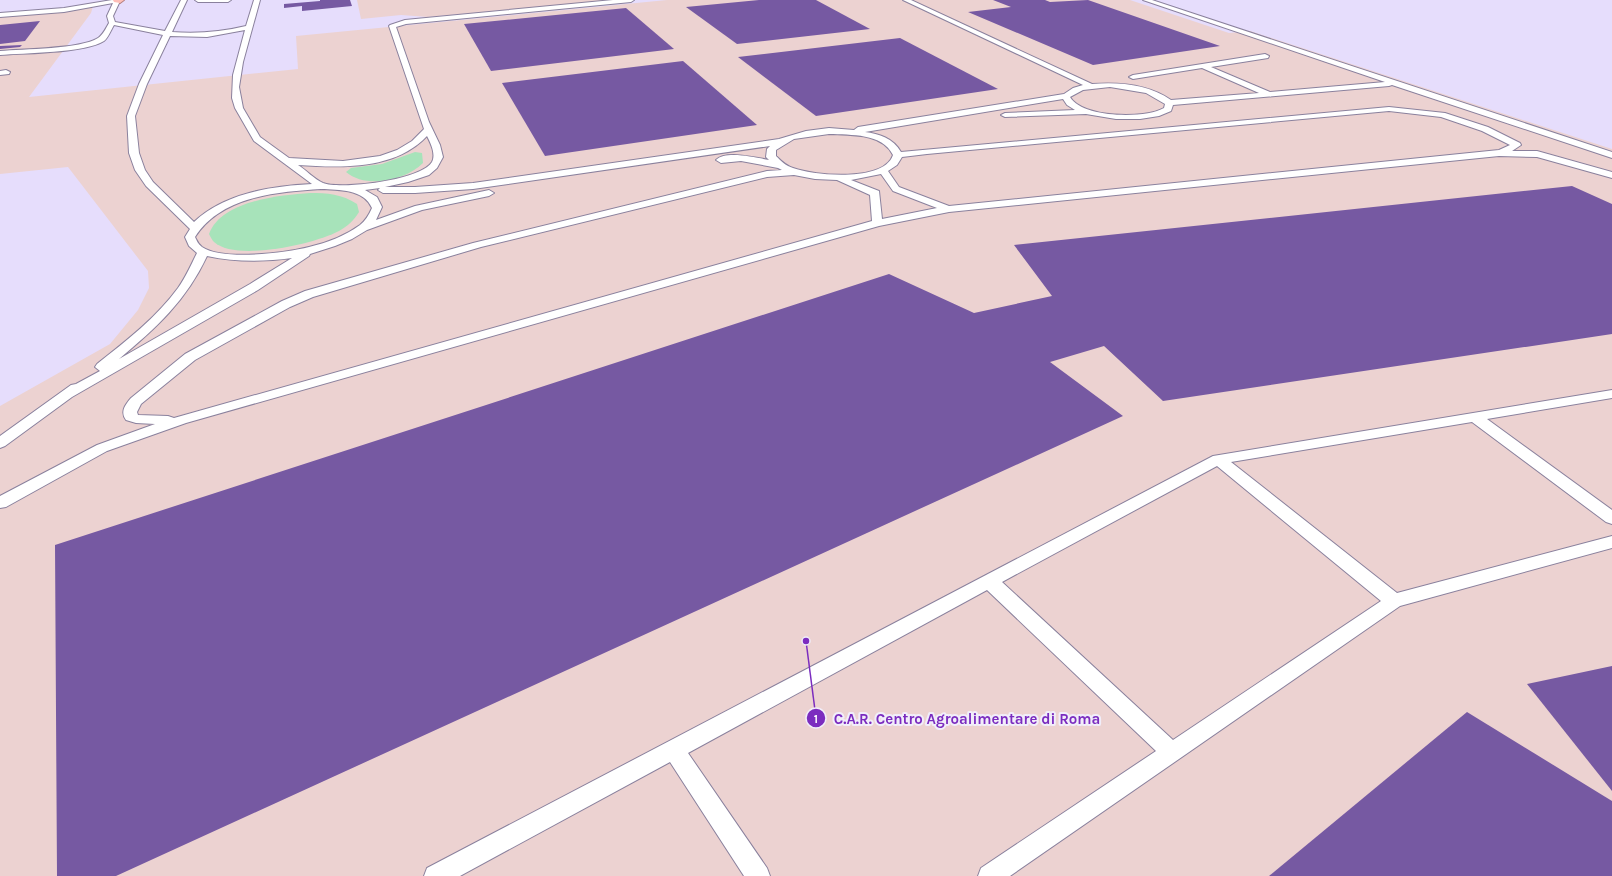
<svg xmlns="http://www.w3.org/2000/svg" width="1612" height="876" font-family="Karla,sans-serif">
<rect width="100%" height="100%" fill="#e6ddfc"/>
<!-- industrial -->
<g fill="#ecd2d1">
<path d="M357 0H613L428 17 401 15 361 19Z"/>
<path d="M667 0H1130L1229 33 1250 31 1612 149V876H0V406L110 344 138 310 149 288 148 271 68 167 0 174V13L93 6 91 13 29 97 298 69 296 36Z"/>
</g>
<!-- green -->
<g fill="#a7e3ba">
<path d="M415 152 422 153 423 163C405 181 366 189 346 172L351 168 382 164Z"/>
<path d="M310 193C327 193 342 194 357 204L359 212C354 220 348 226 339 231 315 244 236 262 214 242 212 240 210 236 209 234 221 201 279 195 310 193Z"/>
</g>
<!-- building -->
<g fill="#7659a2">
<path d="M320 0H350L352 6 302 11V6L284 8V4L320 1Z"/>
<path d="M759 0H816L870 29 737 44 686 7Z"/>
<path d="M993 0H1045L1050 2 1088 0 1220 46 1093 65 968 12 1011 7Z"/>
<path d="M626 8 674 49 491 71 464 24Z"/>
<path d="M40 21 25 41 0 44V25Z"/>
<path d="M900 38 998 89 816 116 738 57Z"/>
<path d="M22 45 20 47 0 49V46Z"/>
<path d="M683 61 757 125 545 156 502 83Z"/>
<path d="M1572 186 1612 204V334L1163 401 1104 346 1050 362 1123 416 116 876H57L55 545 889 274 974 313 1052 296 1014 245Z"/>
<path d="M1612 666V791L1527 684Z"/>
<path d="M1467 712 1612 801V876H1269Z"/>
</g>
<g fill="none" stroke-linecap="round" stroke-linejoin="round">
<!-- service casing -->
<g stroke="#8a819d" stroke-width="2">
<g id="service">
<path d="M112 0 120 1 113 16 115 22 165 31 181 0H187L172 32C197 34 221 32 246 26L254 0H260L243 62 239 87 243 108 260 137 289 158 343 161 380 156 397 150 412 141 424 129 389 26 390 25 405 20 613 0H634L631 2 406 24 396 27 429 122 440 145 443 157 437 168 429 175 408 182 385 187H415L473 183 779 139 806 131 829 128 854 130 858 127 1064 94 1073 88 1083 85 903 0H911L1092 84C1119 82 1148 84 1171 100L1259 93 1202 68 1133 79 1129 77 1133 75 1265 54 1269 56 1268 58 1211 67 1270 92 1385 82 1143 0H1152L1612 152V158L1392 85 1389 86 1173 105 1171 111 1159 116 1140 119H1116L1086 114 1005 117 1001 115 1005 113 1075 110 1067 105 1063 99 865 132C879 134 893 138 901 152L1389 107 1445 113 1488 127 1520 143 1521 145 1512 151H1537L1612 172V178L1537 157 1499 156 949 212 879 226 186 423 107 451 6 507 0 508V496L97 445 155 424 136 423 126 420C120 412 125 405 131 398L185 354 282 301 305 291 473 243 767 171 782 170 778 168 741 161 721 163 716 160C726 150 757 158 769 160L766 157 767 149 770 146 473 189 415 193H383L378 190 380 188 365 190 377 197 382 207 376 220 415 206 489 190 494 193 489 196 422 210 367 230 352 239 335 246 310 254 309 256 258 290 72 397 5 446 0 448V436L71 385 76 384 100 371 95 367 97 364C126 341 156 318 178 288 186 277 191 265 197 253L189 246 185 237 190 229 146 186 135 170 129 153 127 116 139 84 163 35 114 25C111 30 108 38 104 41 86 53 23 53 0 55V51C23 49 81 49 98 38 103 35 106 28 109 23L107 16 113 3 64 12 0 17V13L64 8ZM245 30 233 75 232 98 235 108 254 141 312 184C272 186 224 193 194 222L153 182 145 170 139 153 135 116 147 84 170 36 207 37ZM1110 87 1146 93 1165 104 1164 108C1145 119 1082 118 1070 97L1083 90ZM1389 111 1441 117 1482 131 1510 145 1499 150 949 206 899 187 888 171 897 165 902 157 927 154ZM829 134C851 135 882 133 893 155 884 182 815 176 793 168 786 166 781 161 776 156V150L794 139ZM427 136C431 144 436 154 432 162 422 180 341 190 323 183 314 179 306 170 298 165 342 168 395 170 427 136ZM881 174 893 191 937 208 882 219 879 191 851 180ZM794 175 815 179 837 180 870 195 872 221 174 418 168 416 138 415 137 412 141 404 195 360 290 307 313 297 481 247 767 177ZM321 189C339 190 364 189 372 208 369 215 365 221 360 225 345 236 326 243 309 247 285 253 223 261 202 247 198 244 197 241 195 237 221 196 277 192 321 189ZM207 256C235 262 263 262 292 258L250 284 119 359C156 328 186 301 207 256Z"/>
<path d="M195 0H231L228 2H198Z"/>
<path d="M6 70 10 72 9 74 0 75V71Z"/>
<path d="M1612 390V398L1487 419 1612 510V524L1606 522 1472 422 1231 462 1397 593 1612 536V548L1400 606 1010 876H978L981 868 1156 751 987 590 688 753 767 868 770 876H744L670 762 460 876H424L427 868 1213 456ZM1217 466 1381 601 1173 740 1002 582Z"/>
</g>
</g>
<!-- trunk casing -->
<g stroke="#b58080" stroke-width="2">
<path id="trunk" d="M113 0H124L120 3 114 2Z"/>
</g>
<!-- service -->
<use href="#service" fill="#fff" fill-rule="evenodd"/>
<!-- trunk -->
<use href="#trunk" fill="#febeb8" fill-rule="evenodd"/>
</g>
<!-- callouts -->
<path fill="none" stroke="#7b2cbf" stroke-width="1.5" d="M806 641L816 718"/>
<g fill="#7b2cbf" stroke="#f1eefa" stroke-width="1.5">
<circle cx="806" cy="641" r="4"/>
<circle cx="816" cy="718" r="10"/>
</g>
<g font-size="12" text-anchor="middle" font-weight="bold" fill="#fff">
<text x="816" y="723">1</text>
</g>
<g font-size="15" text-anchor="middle" font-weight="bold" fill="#7b2cbf" stroke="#f1eefa" stroke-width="4" stroke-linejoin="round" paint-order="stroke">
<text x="967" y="724">C.A.R. Centro Agroalimentare di Roma</text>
</g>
</svg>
